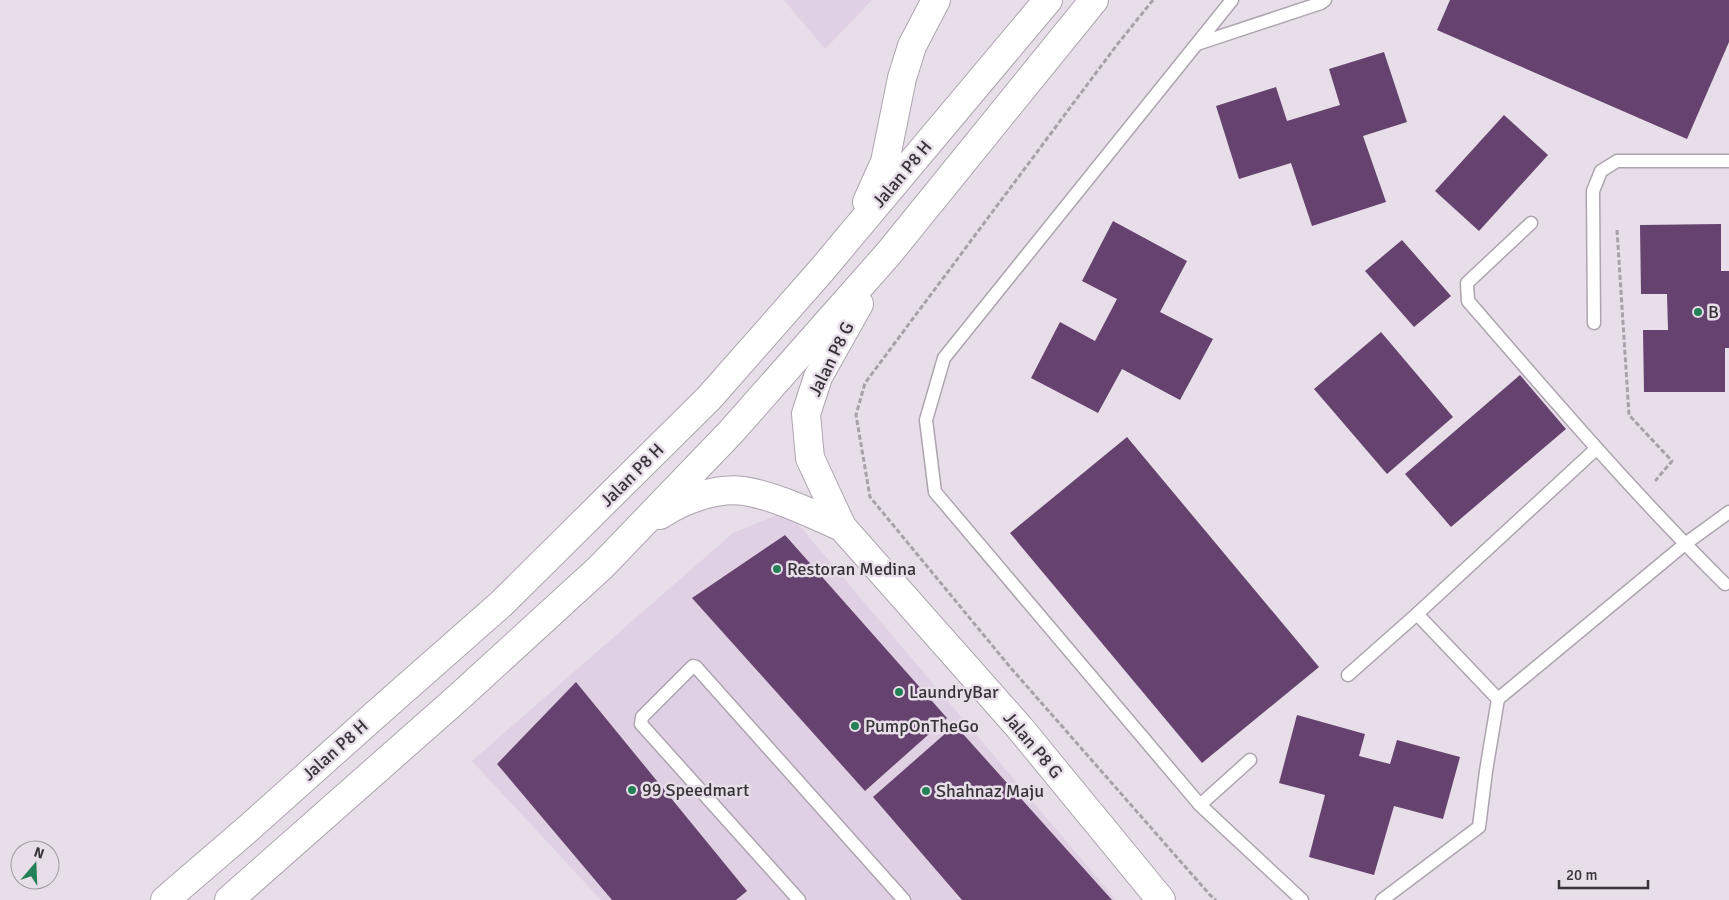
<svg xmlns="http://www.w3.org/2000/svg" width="1729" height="900" font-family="Signika,sans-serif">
<rect width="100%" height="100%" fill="#e7dee9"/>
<!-- built -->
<g fill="#dfd1e3">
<path d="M784 0H872L825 49Z"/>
<path d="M787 511 1116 900H601L472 761 733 533Z"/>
</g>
<!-- building -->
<g fill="#66426e">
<path d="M1450 0H1729V42L1687 139 1437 30Z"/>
<path d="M1384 52 1407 122 1363 136 1386 202 1312 226 1291 163 1239 179 1216 106 1276 87 1287 121 1340 105 1329 69Z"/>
<path d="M1504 115 1548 155 1479 231 1435 191Z"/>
<path d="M1113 221 1187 261 1160 312 1213 339 1180 400 1122 369 1098 413 1031 378 1060 322 1095 341 1117 299 1082 281Z"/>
<path d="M1721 224V271H1729V348H1725V392H1644L1643 330H1668L1667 294H1641L1640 225Z"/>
<path d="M1402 240 1451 296 1414 327 1365 271Z"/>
<path d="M1381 332 1453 417 1387 474 1314 389Z"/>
<path d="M1520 375 1566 429 1451 527 1405 474Z"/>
<path d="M1127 437 1319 667 1202 763 1010 533Z"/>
<path d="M785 535 947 718 865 791 692 598Z"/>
<path d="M576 682 747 891 736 900H612L497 764Z"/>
<path d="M1297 715 1365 734 1359 756 1390 764 1397 740 1460 757 1443 819 1394 806 1374 875 1309 857 1325 795 1279 783Z"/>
<path d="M955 725 1112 900H962L873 797Z"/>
</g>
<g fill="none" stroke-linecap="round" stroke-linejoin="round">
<!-- service casing -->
<g stroke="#ada4af" stroke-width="15">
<g id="service">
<path d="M1232 0 944 358 926 420 935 492 1200 805 1302 900"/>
<path d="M1197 44 1321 3 1325 0"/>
<path d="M1531 223 1467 283 1468 301C1551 397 1634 494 1725 584"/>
<path d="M1594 323 1593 191 1601 171 1617 161H1729"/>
<path d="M1348 675 1417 614"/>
<path d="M1498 699 1417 614 1596 449"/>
<path d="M1200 805 1250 760"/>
<path d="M799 900 641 724 642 717 693 666 696 667 904 900"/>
<path d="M1382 900 1479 827 1486 771 1498 699 1685 544 1729 512"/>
</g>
</g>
<!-- tertiary casing -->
<g stroke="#ada4af" stroke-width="30">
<g id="tertiary">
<path d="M867 202 885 162 902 78 912 46 936 0"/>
<path d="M859 304 818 377 806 414 810 458 842 527 1019 727 1161 900"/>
<path d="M660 515C682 500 717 487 744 491 776 496 812 514 842 527"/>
<path d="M165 900 251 826 375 715 501 604 709 398 820 272 1048 0"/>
<path d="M229 900 460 696 601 567 730 433 889 253 1094 0"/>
</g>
</g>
<!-- path -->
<g stroke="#a8a1aa" stroke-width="3" stroke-dasharray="5 2.5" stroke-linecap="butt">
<path d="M1153 0 1116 46 865 383 856 415 870 497 1010 667 1210 895 1216 900"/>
<path d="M1617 230 1629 415 1672 461 1656 480 1657 481"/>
</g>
<!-- service -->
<use href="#service" stroke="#fff" stroke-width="12"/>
<!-- tertiary -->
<use href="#tertiary" stroke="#fff" stroke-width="28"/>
</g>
<!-- markers -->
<g fill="#248056" stroke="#e7dee9" stroke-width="2">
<circle cx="1698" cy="312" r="5"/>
<circle cx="777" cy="569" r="5"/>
<circle cx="899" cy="692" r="5"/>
<circle cx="855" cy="726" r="5"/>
<circle cx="632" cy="790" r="5"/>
<circle cx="926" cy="791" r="5"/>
</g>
<g text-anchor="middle" stroke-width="5" stroke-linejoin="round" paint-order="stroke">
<!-- street labels -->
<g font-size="18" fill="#373338" stroke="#e7dee9">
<text transform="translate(902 174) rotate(-50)" y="6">Jalan P8 H</text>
<text transform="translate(831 359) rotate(-64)" y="6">Jalan P8 G</text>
<text transform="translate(632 475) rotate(-45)" y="6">Jalan P8 H</text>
<text transform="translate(1033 745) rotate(50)" y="6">Jalan P8 G</text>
<text transform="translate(335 750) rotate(-42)" y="6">Jalan P8 H</text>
</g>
<!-- poi labels -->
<g font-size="18" fill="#373338" stroke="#e7dee9" text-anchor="start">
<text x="1708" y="318">B</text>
<text x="787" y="575">Restoran Medina</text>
<text x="909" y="698">LaundryBar</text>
<text x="865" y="732">PumpOnTheGo</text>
<text x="642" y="796">99 Speedmart</text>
<text x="936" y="797">Shahnaz Maju</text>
</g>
</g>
<!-- north arrow -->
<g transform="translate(35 865) rotate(19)"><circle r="24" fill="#e7dee9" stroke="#a19aa2"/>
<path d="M0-4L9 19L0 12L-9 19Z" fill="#248056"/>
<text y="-8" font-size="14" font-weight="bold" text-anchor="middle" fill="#373338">N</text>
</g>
<!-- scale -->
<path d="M1559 880v8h89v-8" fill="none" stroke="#373338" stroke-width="2.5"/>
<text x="1566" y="880" font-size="15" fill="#373338" stroke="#e7dee9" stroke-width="4" paint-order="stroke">20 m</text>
</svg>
